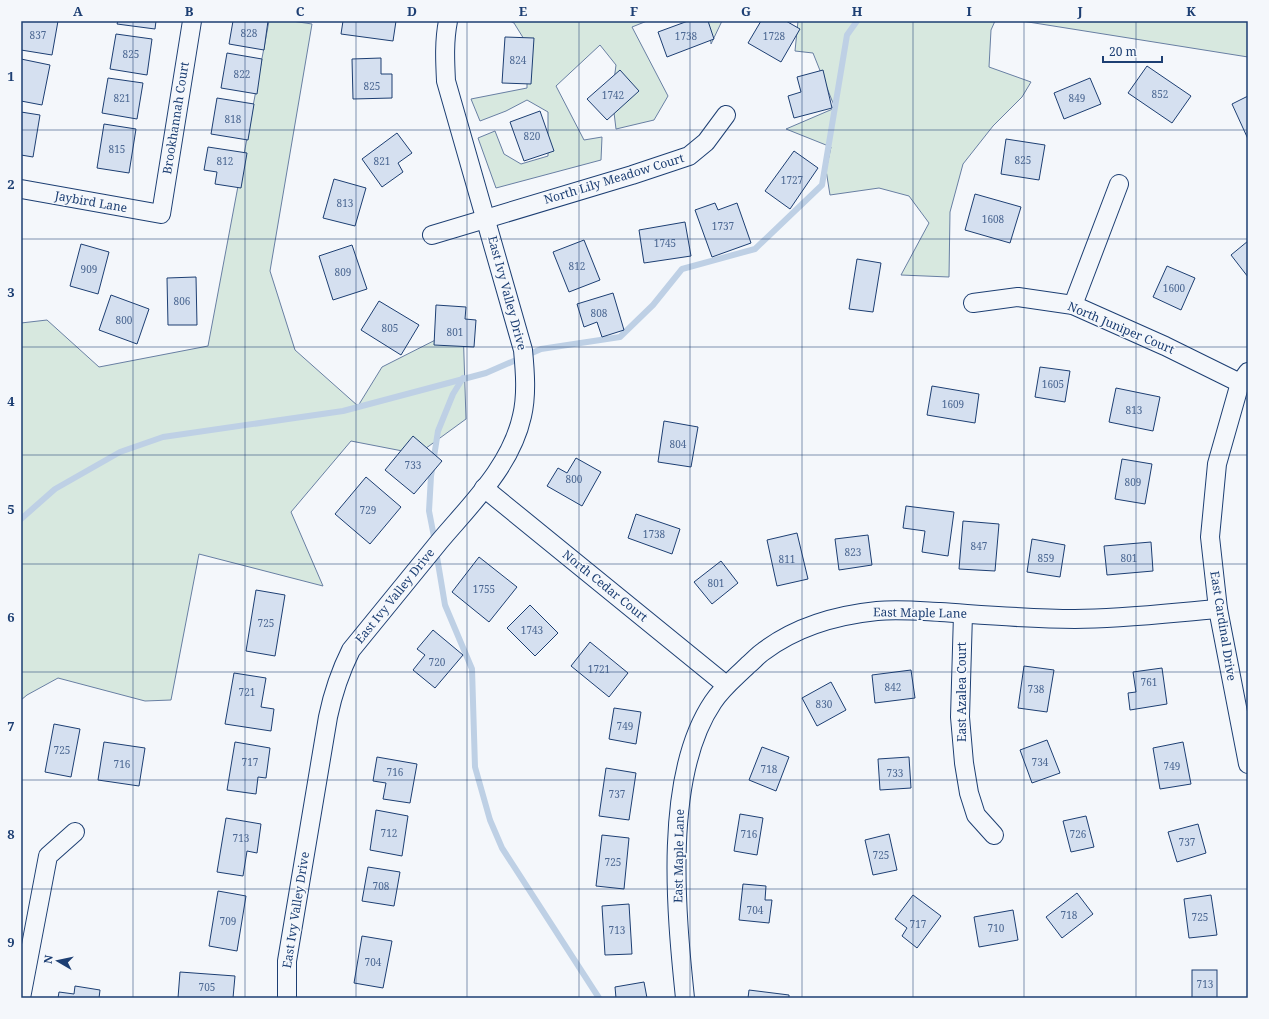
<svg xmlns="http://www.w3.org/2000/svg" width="1269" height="1019" font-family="'Noto Serif',serif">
<rect width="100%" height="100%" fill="#f4f7fb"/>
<!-- green -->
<g fill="#d7e8df" stroke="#687fa3">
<path d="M269 21H292L312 24 270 271 295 350 358 406 382 367 463 326 466 419 418 454 351 441 291 512 323 586 199 554 171 700 145 701 58 678 27 695 21 700V323L47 320 99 367 208 346Z"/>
<path d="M510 21H647L632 27 668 96 654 120 616 129 612 96 616 65 600 45 556 86 584 140 602 137 601 160 496 188 478 138 495 131 504 154 521 164 548 156V112L527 100 506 111 480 121 471 99 527 88V44L514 23Z"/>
<path d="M707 21H722L711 44V43Z"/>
<path d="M798 21H995L991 30 989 67 1031 82 1022 97 993 126 963 164 950 212 949 277 901 275 929 223 909 196 879 188 830 195 826 170 831 147 786 129 835 108 813 53 795 51Z"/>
<path d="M1022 21H1248V57Z"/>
</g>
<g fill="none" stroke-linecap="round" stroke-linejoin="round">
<!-- stream -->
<g stroke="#bed0e5" stroke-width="6">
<path d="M21 519 55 489 120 452 163 437 343 411 486 373 541 349 620 337 653 305 682 269 755 249 822 185 847 35 857 21"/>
<path d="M435 542 429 511 431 476 438 431 453 394 463 378"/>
<path d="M436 551 445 605 472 669 475 767 490 820 502 848 599 998"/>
</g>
</g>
<!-- building -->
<g fill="#d5e0f0" stroke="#1d3f73">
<path d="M21 21H58L52 55 21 50Z"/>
<path d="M118 21H156L155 29 117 24Z"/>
<path d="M233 21H268L264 50 229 44Z"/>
<path d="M343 21H396L393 41 341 34Z"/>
<path d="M688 21H708L714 39 667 57 658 32Z"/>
<path d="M761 21H786L800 29 781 62 748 43Z"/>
<path d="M116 34 152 39 147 75 110 69Z"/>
<path d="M505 37 534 38 531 84 502 83Z"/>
<path d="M227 53 262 59 257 94 221 88Z"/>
<path d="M381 58V74H392V98L353 99 352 59Z"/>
<path d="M21 59 50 65 42 105 21 101Z"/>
<path d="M1147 66 1191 96 1172 123 1128 93Z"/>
<path d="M620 70 639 91 607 120 587 99Z"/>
<path d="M823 70 832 108 794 118 788 96 801 92 797 77Z"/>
<path d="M108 78 143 83 137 119 102 113Z"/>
<path d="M1090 78 1101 104 1064 119 1054 93Z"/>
<path d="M1248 96V139L1232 104Z"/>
<path d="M217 98 254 104 248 140 211 134Z"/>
<path d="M540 111 554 151 524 161 510 122Z"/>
<path d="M21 112 40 115 33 157 21 155Z"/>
<path d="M104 124 136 129 129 173 97 168Z"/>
<path d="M397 133 412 153 398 163 403 172 382 187 362 159Z"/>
<path d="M1006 139 1045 145 1039 180 1001 174Z"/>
<path d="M208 147 247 153 241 188 215 184 217 172 204 170Z"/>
<path d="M794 151 818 168 790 209 765 191Z"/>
<path d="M334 179 366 188 355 226 323 218Z"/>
<path d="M975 194 1021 207 1010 243 965 230Z"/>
<path d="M715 203 718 210 737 203 751 243 712 257 695 210Z"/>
<path d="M685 222 691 256 644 263 639 230Z"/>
<path d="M584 240 600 280 569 292 553 252Z"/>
<path d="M1248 241V277L1231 255Z"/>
<path d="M81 244 109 252 98 294 70 286Z"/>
<path d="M352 245 367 289 333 300 319 256Z"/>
<path d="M857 259 881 263 873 312 849 309Z"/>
<path d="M1167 266 1195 278 1181 310 1153 297Z"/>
<path d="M196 277 197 325H168L167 278Z"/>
<path d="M613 293 624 330 602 337 597 322 584 327 577 304Z"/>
<path d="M111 295 149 309 137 344 99 330Z"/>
<path d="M379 301 419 325 401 355 361 330Z"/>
<path d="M436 305 466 307 465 319 476 320 474 347 434 345Z"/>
<path d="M1040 367 1070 371 1065 402 1035 397Z"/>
<path d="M932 386 979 394 975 423 927 415Z"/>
<path d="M1116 388 1160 397 1153 431 1109 422Z"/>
<path d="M664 421 698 427 691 467 658 462Z"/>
<path d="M413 436 442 461 414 494 385 470Z"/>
<path d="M576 458 601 472 582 506 547 486 558 468 567 473Z"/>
<path d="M1122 459 1152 464 1145 504 1115 499Z"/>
<path d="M366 477 401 507 370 544 335 514Z"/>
<path d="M906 506 954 512 948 556 922 552 925 531 903 528Z"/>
<path d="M636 514 680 529 672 554 628 538Z"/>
<path d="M963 521 999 524 995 571 959 569Z"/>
<path d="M797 533 808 579 777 586 767 540Z"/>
<path d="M868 535 872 565 839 570 835 539Z"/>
<path d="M1032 539 1065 545 1060 577 1027 572Z"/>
<path d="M1151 542 1153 571 1107 575 1104 546Z"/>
<path d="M479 557 517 587 489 622 452 592Z"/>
<path d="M721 561 738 583 712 604 694 582Z"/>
<path d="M256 590 285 595 275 656 246 651Z"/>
<path d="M530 605 558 633 535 656 507 628Z"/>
<path d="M433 630 463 655 435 688 413 670 425 655 417 649Z"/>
<path d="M590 642 628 673 609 697 571 666Z"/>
<path d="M1024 666 1054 670 1047 712 1018 708Z"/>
<path d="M1162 668 1167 704 1130 710 1128 693 1136 692 1133 672Z"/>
<path d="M911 670 915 698 875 703 872 675Z"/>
<path d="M234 673 266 678 261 707 274 709 271 731 225 724Z"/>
<path d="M831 682 846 710 817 726 802 698Z"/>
<path d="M614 708 641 712 636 744 609 739Z"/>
<path d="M54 724 80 729 71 777 45 772Z"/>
<path d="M1047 740 1060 773 1032 783 1020 750Z"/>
<path d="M104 742 145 748 139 786 98 780Z"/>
<path d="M235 742 270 748 266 778 258 777 256 794 227 790Z"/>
<path d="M1183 742 1191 784 1160 789 1153 748Z"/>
<path d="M762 747 789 757 776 791 749 780Z"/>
<path d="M377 757 417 764 410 803 383 799 386 783 373 781Z"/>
<path d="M909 757 911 788 880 790 878 759Z"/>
<path d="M606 768 636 773 629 820 599 816Z"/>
<path d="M376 810 408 816 402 856 370 850Z"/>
<path d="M740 814 763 818 757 855 734 851Z"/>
<path d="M1086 816 1094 847 1071 852 1063 821Z"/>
<path d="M226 818 261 824 257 853 247 851 243 876 217 872Z"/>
<path d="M1198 824 1206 853 1177 862 1168 832Z"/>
<path d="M889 834 897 870 873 875 865 840Z"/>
<path d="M602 835 629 838 624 889 596 886Z"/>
<path d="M368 867 400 872 394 906 362 901Z"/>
<path d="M743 884 766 886 765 900H772L769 923 739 920Z"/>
<path d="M218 891 246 896 237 951 209 946Z"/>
<path d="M1077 893 1093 914 1062 938 1046 917Z"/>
<path d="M913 895 941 916 917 948 902 936 907 928 895 919Z"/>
<path d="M1211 895 1217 935 1189 938 1184 899Z"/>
<path d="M629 904 632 954 605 955 602 906Z"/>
<path d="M1013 910 1018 940 979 947 974 917Z"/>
<path d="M362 936 392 941 383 988 354 983Z"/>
<rect x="1192" y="970" width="25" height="28"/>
<path d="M180 972 235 976 233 998H178Z"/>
<path d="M644 982 647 998H616L615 987Z"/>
<path d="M75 986 100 990 99 998H58L59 992 74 994Z"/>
<path d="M749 990 789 995V998H748Z"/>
</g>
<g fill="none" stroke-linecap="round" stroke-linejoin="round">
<!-- minor casing -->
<g stroke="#1d3f73" stroke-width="20">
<g id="minor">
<path d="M21 189 161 214 192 21"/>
<path d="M432 235 632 175 689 156 706 142 726 115"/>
<path d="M973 303 1018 297 1073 305 1165 346 1240 383"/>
<path d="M1073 305 1119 184"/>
<path d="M1248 372 1240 383 1217 464 1210 537 1218 609 1248 764"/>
<path d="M484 488 726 685"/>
<path d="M963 614 960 717 964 763 969 793 976 815 994 835"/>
<path d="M21 998 48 856 75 832"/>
<path d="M287 998V961L328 717C333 693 340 672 351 650 380 614 410 578 439 542 471 504 511 466 522 416 527 395 525 371 523 350L446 81C445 61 444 41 448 21"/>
<path d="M685 998C676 912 663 776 713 702 723 687 736 677 748 665 753 661 758 655 764 651 796 627 838 615 877 611 898 609 920 611 940 612 985 615 1030 619 1075 619 1123 619 1170 613 1218 609"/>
</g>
</g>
<!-- minor -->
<use href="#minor" stroke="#f4f7fb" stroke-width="18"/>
</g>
<!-- grid -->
<path fill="none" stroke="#1d3f73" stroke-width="1" stroke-opacity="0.55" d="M133 21V998M245 21V998M356 21V998M467 21V998M579 21V998M690 21V998M802 21V998M913 21V998M1024 21V998M1136 21V998M21 130H1248M21 239H1248M21 347H1248M21 455H1248M21 564H1248M21 672H1248M21 780H1248M21 889H1248"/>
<g text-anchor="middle" stroke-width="3" stroke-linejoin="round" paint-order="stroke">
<!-- number labels -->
<g font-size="10" fill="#4b6792">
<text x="249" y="37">828</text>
<text x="38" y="39">837</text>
<text x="686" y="40">1738</text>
<text x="774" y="40">1728</text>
<text x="131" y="58">825</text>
<text x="518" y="64">824</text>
<text x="242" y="78">822</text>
<text x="372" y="90">825</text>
<text x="1160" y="98">852</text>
<text x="613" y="99">1742</text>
<text x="122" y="102">821</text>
<text x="1077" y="102">849</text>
<text x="233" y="123">818</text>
<text x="532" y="140">820</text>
<text x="117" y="153">815</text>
<text x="1023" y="164">825</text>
<text x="225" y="165">812</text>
<text x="382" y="165">821</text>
<text x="792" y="184">1727</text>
<text x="345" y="207">813</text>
<text x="993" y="223">1608</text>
<text x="723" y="230">1737</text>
<text x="665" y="247">1745</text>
<text x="577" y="270">812</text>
<text x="89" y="273">909</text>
<text x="343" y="276">809</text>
<text x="1174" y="292">1600</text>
<text x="182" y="305">806</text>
<text x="599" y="317">808</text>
<text x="124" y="324">800</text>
<text x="390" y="332">805</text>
<text x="455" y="336">801</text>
<text x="1053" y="388">1605</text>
<text x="953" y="408">1609</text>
<text x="1134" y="414">813</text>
<text x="678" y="448">804</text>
<text x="413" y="469">733</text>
<text x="574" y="483">800</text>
<text x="1133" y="486">809</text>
<text x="368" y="514">729</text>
<text x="654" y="538">1738</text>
<text x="979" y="550">847</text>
<text x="853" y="556">823</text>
<text x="1046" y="562">859</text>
<text x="1129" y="562">801</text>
<text x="787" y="563">811</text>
<text x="716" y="587">801</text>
<text x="484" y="593">1755</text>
<text x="266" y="627">725</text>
<text x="532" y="634">1743</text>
<text x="437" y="666">720</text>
<text x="599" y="673">1721</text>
<text x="1149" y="686">761</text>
<text x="893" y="691">842</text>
<text x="1036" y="693">738</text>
<text x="247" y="696">721</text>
<text x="824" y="708">830</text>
<text x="625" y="730">749</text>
<text x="62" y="754">725</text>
<text x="250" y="766">717</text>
<text x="1040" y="766">734</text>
<text x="122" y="768">716</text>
<text x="1172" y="770">749</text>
<text x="769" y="773">718</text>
<text x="395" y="776">716</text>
<text x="895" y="777">733</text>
<text x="617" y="798">737</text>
<text x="389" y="837">712</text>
<text x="749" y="838">716</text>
<text x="1078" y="838">726</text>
<text x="241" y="842">713</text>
<text x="1187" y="846">737</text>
<text x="881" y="859">725</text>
<text x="613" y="866">725</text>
<text x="381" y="890">708</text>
<text x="755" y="914">704</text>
<text x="1069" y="919">718</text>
<text x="1200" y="921">725</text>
<text x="228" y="925">709</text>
<text x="918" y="928">717</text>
<text x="996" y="932">710</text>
<text x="617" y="934">713</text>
<text x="373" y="966">704</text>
<text x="1205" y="988">713</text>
<text x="207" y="991">705</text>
</g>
<!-- street labels -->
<g font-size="12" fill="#1d3f73" stroke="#f4f7fb">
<text transform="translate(176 118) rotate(-81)" y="4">Brookhannah Court</text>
<text transform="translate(614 179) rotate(-17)" y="4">North Lily Meadow Court</text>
<text transform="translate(91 202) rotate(10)" y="4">Jaybird Lane</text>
<text transform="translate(507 293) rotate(75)" y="4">East Ivy Valley Drive</text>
<text transform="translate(1121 328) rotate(23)" y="4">North Juniper Court</text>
<text transform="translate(605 586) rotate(39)" y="4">North Cedar Court</text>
<text transform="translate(395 596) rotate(-51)" y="4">East Ivy Valley Drive</text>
<text transform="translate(920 613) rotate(1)" y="4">East Maple Lane</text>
<text transform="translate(1223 626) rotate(81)" y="4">East Cardinal Drive</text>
<text transform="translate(962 692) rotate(-90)" y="4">East Azalea Court</text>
<text transform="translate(679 856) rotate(-89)" y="4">East Maple Lane</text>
<text transform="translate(296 910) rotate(-81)" y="4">East Ivy Valley Drive</text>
</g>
</g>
<!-- border -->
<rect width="1269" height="1019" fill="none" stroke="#f4f7fb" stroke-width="44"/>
<!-- north arrow -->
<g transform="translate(58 961) rotate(279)" stroke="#f4f7fb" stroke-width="3" paint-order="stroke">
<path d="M0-3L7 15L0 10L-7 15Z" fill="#1d3f73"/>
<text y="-6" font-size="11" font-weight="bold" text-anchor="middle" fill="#1d3f73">N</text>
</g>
<!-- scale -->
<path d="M1103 56v6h59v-6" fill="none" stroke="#1d3f73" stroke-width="2"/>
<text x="1109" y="56" font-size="12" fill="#1d3f73" stroke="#f4f7fb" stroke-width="3" paint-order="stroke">20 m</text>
<rect x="22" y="22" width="1225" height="975" fill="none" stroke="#1d3f73" stroke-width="1.5"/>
<g font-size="13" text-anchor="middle" font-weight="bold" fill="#1d3f73">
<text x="78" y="16">A</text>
<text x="189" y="16">B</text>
<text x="300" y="16">C</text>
<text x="412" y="16">D</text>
<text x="523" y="16">E</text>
<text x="634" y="16">F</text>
<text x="746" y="16">G</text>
<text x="857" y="16">H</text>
<text x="969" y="16">I</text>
<text x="1080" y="16">J</text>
<text x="1191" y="16">K</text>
<text x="11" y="81">1</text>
<text x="11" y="189">2</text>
<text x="11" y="297">3</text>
<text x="11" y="406">4</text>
<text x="11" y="514">5</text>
<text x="11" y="622">6</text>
<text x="11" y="731">7</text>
<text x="11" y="839">8</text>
<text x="11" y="947">9</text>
</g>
</svg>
